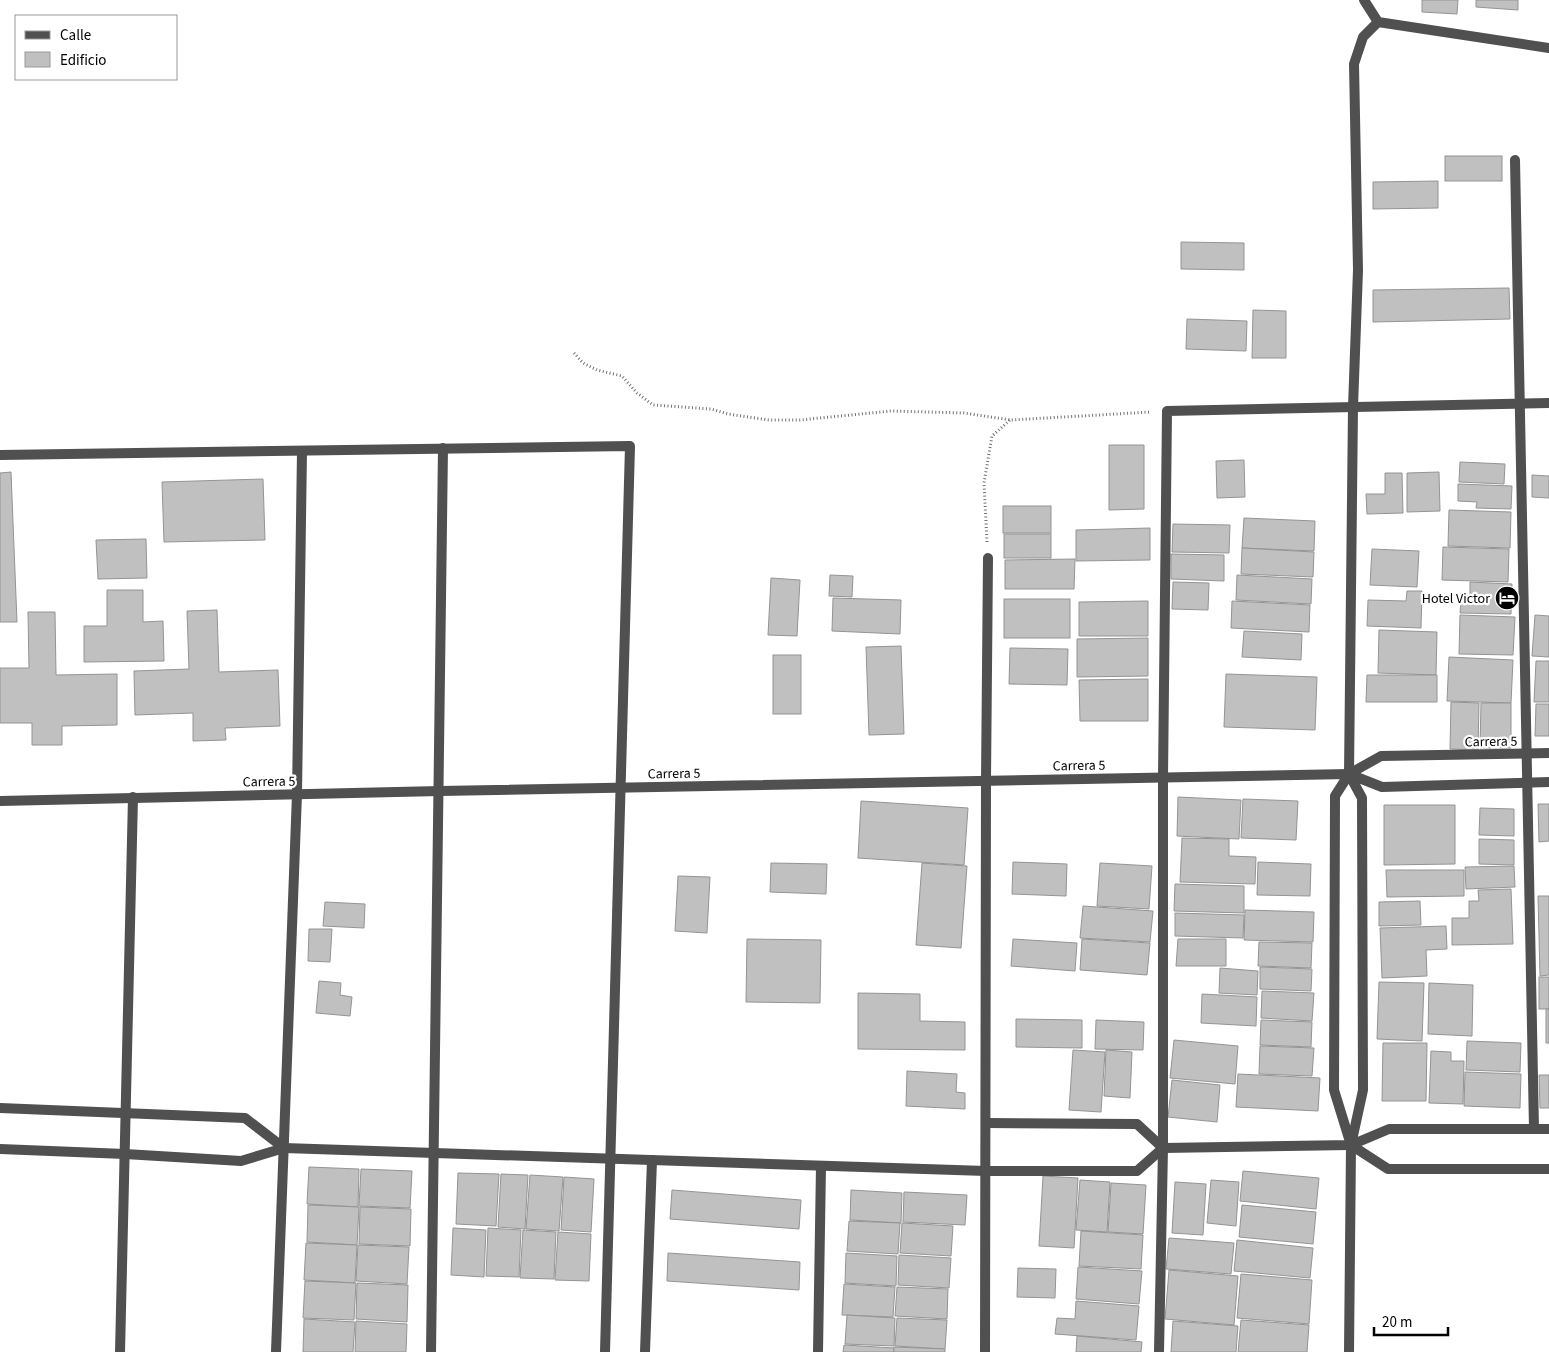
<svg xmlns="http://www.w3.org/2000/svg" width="1549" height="1352" font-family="'Source Sans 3',sans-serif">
<rect width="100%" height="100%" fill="#fff"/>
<!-- building -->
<g fill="#c0c0c0" stroke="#949494">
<path d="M1422 0H1458L1457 14 1422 12Z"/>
<path d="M1476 0H1518V10L1476 7Z"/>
<rect x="1445" y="156" width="57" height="25"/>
<path d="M1438 181V208L1373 209V182Z"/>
<path d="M1181 242 1244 243V270L1181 269Z"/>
<path d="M1509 288 1510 319 1373 322V290Z"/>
<path d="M1253 310 1286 311V358H1252Z"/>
<path d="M1187 319 1247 321 1246 351 1186 349Z"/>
<path d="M1109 445H1144V509L1109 510Z"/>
<path d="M1244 460 1245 497 1217 498 1216 461Z"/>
<path d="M1460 462 1505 464 1504 484 1459 482Z"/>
<path d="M11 472 17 622H0V473Z"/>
<path d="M1439 472 1440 511 1407 512V473Z"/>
<path d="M1385 473H1402L1403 513 1367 514 1366 494H1385Z"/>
<path d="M1532 475 1549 476V498L1532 497Z"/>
<path d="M263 479 265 540 164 542 162 482Z"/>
<path d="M1458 484 1512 486 1511 509 1476 508 1477 502 1458 501Z"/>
<rect x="1003" y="506" width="48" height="27"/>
<path d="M1449 510 1511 512 1510 548 1448 546Z"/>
<path d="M1244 518 1315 521 1314 551 1242 548Z"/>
<path d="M1173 524 1230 525 1229 553 1172 552Z"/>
<path d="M1150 528V560L1076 561V530Z"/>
<rect x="1004" y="534" width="47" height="24"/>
<path d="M146 539 147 578 98 579 96 540Z"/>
<path d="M1443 547 1509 549 1508 582 1442 580Z"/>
<path d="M1242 548 1314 552 1313 577 1241 574Z"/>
<path d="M1372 549 1419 551 1417 587 1370 585Z"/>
<path d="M1171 554 1224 555V581L1171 579Z"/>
<path d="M1075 559 1074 589H1005V560Z"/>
<path d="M830 575 853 576 852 597 829 596Z"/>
<path d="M1237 575 1312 579 1311 604 1236 600Z"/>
<path d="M771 578 800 580 797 636 768 635Z"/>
<path d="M1173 582 1209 583 1208 610 1172 609Z"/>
<path d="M1470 582 1512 584 1511 614 1460 613 1461 600H1470Z"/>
<path d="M107 590H143V622L163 621 164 661 84 662V626H107Z"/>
<path d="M1407 591H1422L1421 628 1367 626 1368 600 1406 601Z"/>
<path d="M833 598 901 600 900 634 832 631Z"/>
<rect x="1004" y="599" width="66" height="39"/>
<path d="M1148 601V636H1079V602Z"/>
<path d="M1232 601 1310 605 1309 632 1231 628Z"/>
<path d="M217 610 219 672 278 670 280 726 225 728 226 740 193 741V713L135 715 134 671 189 669 187 611Z"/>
<path d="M28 612H55L56 675 117 674V725L62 726V745H32V723H0V668H29Z"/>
<path d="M1460 615 1515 617 1513 655 1459 654Z"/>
<path d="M1535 615 1549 616V657L1532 656Z"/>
<path d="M1379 630 1437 632 1436 675 1378 673Z"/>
<path d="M1244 631 1302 634 1301 660 1242 657Z"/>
<path d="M1148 638V676L1077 677V639Z"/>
<path d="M901 646 904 734 869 735 866 647Z"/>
<path d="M1010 648 1068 649 1067 685 1009 684Z"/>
<rect x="773" y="655" width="28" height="59"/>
<path d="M1449 657 1513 660 1511 703 1447 701Z"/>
<path d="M1536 661H1549V702H1534Z"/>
<path d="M1226 674 1317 677 1315 730 1224 727Z"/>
<path d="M1367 675H1437V702H1366Z"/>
<path d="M1148 679V721H1080L1079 680Z"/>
<path d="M1451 702 1479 703 1478 750 1450 749Z"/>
<path d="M1481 703H1511V748H1480Z"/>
<path d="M1536 704H1549V736H1535Z"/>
<path d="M1178 797 1241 800 1239 839 1177 836Z"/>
<path d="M1243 799 1298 801 1296 840 1241 838Z"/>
<path d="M861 801 968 808 964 865 858 858Z"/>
<path d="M1538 804H1549V841L1539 842Z"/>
<path d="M1384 805H1455V864L1384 865Z"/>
<path d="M1480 808 1514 809V836L1479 835Z"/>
<path d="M1182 838 1229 839V856L1256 857 1255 884 1180 882Z"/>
<path d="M1479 839 1514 840V865L1479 864Z"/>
<path d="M1013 862 1067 864 1066 896 1012 894Z"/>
<path d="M1258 862 1311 864 1310 896 1257 895Z"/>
<path d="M771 863 827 864 826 894 770 892Z"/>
<path d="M922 863 967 866 961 948 916 945Z"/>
<path d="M1100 863 1152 866 1149 909 1097 906Z"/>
<path d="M1514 866 1515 887 1466 889 1465 867Z"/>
<path d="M1386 870H1464V896L1387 897Z"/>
<path d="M678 876 710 877 707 933 675 931Z"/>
<path d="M1175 884 1244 886V913L1174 911Z"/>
<path d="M1511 889 1513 944 1452 945V918H1469V901H1479L1478 890Z"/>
<path d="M1538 896H1549V975L1540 976Z"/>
<path d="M1420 901 1421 925 1379 926V902Z"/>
<path d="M325 902 365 904 364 928 323 926Z"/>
<path d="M1083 906 1153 911 1150 942 1080 938Z"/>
<path d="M1245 910 1314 912 1313 942 1244 940Z"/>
<path d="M1175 913 1244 915 1243 938 1175 936Z"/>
<path d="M1446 926 1447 949 1426 950 1427 976 1382 978 1380 928Z"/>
<path d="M309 929H332L330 962 308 961Z"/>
<path d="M747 939 821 940 820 1003 746 1002Z"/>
<path d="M1013 939 1077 943 1075 971 1011 966Z"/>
<path d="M1082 939 1150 943 1147 975 1080 970Z"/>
<path d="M1178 939H1226V966H1176Z"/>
<path d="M1259 942 1312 943 1311 968 1258 966Z"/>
<path d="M1260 967 1312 969 1311 991 1260 989Z"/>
<path d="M1220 968 1258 971 1257 995 1219 993Z"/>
<rect x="1539" y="977" width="10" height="32"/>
<path d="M319 981 341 983 340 995 352 997 350 1016 316 1013Z"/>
<path d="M1379 982 1424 983 1422 1041 1377 1039Z"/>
<path d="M1429 983 1473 985 1472 1036 1428 1034Z"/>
<path d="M1262 991 1314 993 1312 1021 1261 1018Z"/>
<path d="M858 993 920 994V1021L965 1022V1050L858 1049Z"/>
<path d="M1202 994 1257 997 1256 1026 1201 1023Z"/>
<rect x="1546" y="1009" width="3" height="34"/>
<path d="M1016 1019 1082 1020V1048L1016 1047Z"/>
<path d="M1096 1020 1144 1022 1143 1050 1095 1049Z"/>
<path d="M1261 1020 1312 1022 1311 1047 1260 1045Z"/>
<path d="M1174 1040 1238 1046 1235 1084 1170 1078Z"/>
<path d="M1467 1041 1521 1043 1520 1072 1466 1070Z"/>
<path d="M1383 1043H1427L1426 1101H1382Z"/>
<path d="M1260 1046 1314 1048 1312 1076 1259 1074Z"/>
<path d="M1073 1050 1105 1052 1101 1112 1069 1110Z"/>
<path d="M1106 1050 1132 1052 1130 1098 1104 1096Z"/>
<path d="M1431 1051 1451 1052V1061H1464L1463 1104 1429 1103Z"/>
<path d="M907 1071 957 1074 956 1092 965 1093V1109L906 1106Z"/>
<path d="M1465 1072 1521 1074 1520 1108 1464 1106Z"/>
<path d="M1238 1074 1320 1078 1318 1111 1236 1107Z"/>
<path d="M1539 1075H1549V1108H1540Z"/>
<path d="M1172 1080 1220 1085 1217 1122 1168 1117Z"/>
<path d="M309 1167 359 1169 358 1207 307 1204Z"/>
<path d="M361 1169 412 1171 410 1208 359 1206Z"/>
<path d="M1243 1171 1319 1178 1316 1209 1240 1201Z"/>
<path d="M458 1173 499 1174 496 1226 456 1224Z"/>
<path d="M501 1174 528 1175 525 1229 498 1227Z"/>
<path d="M530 1175 563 1177 559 1231 526 1229Z"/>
<path d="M1043 1176 1078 1178 1074 1248 1039 1246Z"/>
<path d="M564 1177 594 1179 591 1232 561 1230Z"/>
<path d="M1080 1180 1110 1182 1107 1232 1076 1230Z"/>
<path d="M1211 1180 1239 1182 1236 1226 1207 1223Z"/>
<path d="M1175 1182 1206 1184 1203 1235 1172 1233Z"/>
<path d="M1111 1183 1146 1185 1143 1234 1108 1232Z"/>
<path d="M672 1190 801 1200 799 1229 670 1219Z"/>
<path d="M851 1190 902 1193 901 1223 850 1220Z"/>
<path d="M904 1192 967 1195 965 1225 903 1222Z"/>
<path d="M308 1205 359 1207 357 1245 307 1242Z"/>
<path d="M1242 1205 1316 1212 1313 1244 1239 1237Z"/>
<path d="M360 1207 411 1209 410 1246 359 1244Z"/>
<path d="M849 1221 900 1223 898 1254 847 1251Z"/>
<path d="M902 1223 953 1226 951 1256 900 1253Z"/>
<path d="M453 1228 486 1230 484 1277 451 1275Z"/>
<path d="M488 1228 521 1230 519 1277 486 1276Z"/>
<path d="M523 1230 556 1232 554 1279 520 1278Z"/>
<path d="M1081 1231 1143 1235 1141 1269 1079 1266Z"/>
<path d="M558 1232 591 1234 589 1281 555 1280Z"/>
<path d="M1169 1238 1234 1243 1231 1274 1166 1269Z"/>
<path d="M1237 1240 1313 1248 1310 1278 1234 1271Z"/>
<path d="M306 1243 357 1245 355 1283 304 1280Z"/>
<path d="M358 1245 409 1247 407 1284 356 1281Z"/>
<path d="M668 1253 800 1262 799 1290 667 1281Z"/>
<path d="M846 1253 897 1256 896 1286 845 1283Z"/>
<path d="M899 1255 951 1258 949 1288 898 1285Z"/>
<path d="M1078 1267 1142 1271 1139 1304 1076 1299Z"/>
<path d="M1018 1268 1056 1269 1055 1298 1017 1297Z"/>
<path d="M1169 1270 1238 1276 1234 1325 1165 1319Z"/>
<path d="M1241 1274 1312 1280 1309 1324 1237 1318Z"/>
<path d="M305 1281 356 1283 354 1320 303 1318Z"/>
<path d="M357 1283 408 1285 407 1322 356 1319Z"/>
<path d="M844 1284 895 1287 893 1317 842 1315Z"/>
<path d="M897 1287 948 1289 947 1319 895 1316Z"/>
<path d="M1076 1301 1139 1306 1136 1340 1055 1334 1057 1318 1075 1319Z"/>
<path d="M847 1315 895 1318 894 1346 845 1344Z"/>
<path d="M897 1318 947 1320 945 1349 895 1346Z"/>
<path d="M304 1319 355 1322 353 1352H303Z"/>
<path d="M1241 1320 1309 1325 1307 1352H1238Z"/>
<path d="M356 1321 407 1324 406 1352H355Z"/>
<path d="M1173 1321 1238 1326 1236 1352H1171Z"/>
<path d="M1077 1336 1142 1342 1141 1352H1076Z"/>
<path d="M844 1345 894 1348V1352H843Z"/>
<path d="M894 1347 945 1349V1352H894Z"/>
</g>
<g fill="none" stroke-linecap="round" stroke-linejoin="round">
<!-- path -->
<g stroke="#727272" stroke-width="3" stroke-dasharray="1 2.5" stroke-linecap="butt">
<path d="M574 353 583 363 597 370 622 376 637 393 653 405 711 409 728 414 769 420H800L891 411 964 413 1011 420 1151 412"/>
<path d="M987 542 984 483 992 436 1010 420"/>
</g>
<!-- street -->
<g stroke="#505050" stroke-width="10">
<path d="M1364 0 1378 22 1549 48"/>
<path d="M1378 22 1363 37 1354 64 1358 270 1353 407 1349 774 1335 796 1334 1090 1351 1145 1388 1169H1549"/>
<path d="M1515 160 1534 1129"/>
<path d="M0 455 630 446 605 1352"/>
<path d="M1349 774 1362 798 1363 1090 1351 1145 1349 1352"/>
<path d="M1349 774 1381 756 1549 753"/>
<path d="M0 801 440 791 1349 774 1382 787 1549 782"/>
<path d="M0 1108 245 1118 284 1148 241 1161 125 1154 0 1149"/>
<path d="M284 1148 986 1171H1137L1163 1148 1137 1124 986 1123"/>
<path d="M1163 1148 1351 1145 1389 1129H1549"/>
<path d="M120 1352 133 797"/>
<path d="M276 1352 297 794 302 451"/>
<path d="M431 1352 443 448"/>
<path d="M645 1352 652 1160"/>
<path d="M818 1352 821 1166"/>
<path d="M985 1352 986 780 988 558"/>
<path d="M1159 1352 1163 1148V777L1167 411 1549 403"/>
</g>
</g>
<!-- icons -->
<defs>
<g id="hotel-disc" transform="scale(1.25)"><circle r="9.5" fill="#000" stroke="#fff"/><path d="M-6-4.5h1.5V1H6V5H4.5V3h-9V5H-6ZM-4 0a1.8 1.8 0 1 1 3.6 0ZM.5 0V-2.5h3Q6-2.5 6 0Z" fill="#fff"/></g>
</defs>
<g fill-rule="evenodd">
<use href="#hotel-disc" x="1507" y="598"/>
</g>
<g text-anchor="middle" stroke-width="4.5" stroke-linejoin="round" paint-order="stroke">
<!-- poi labels -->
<g font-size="14" fill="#000" stroke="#fff" text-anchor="end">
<text x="1490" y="603">Hotel Victor</text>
</g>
<!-- street labels -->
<g font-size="14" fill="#000" stroke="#fff">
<text transform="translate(1491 741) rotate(-1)" y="5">Carrera 5</text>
<text transform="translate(1079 765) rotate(-1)" y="5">Carrera 5</text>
<text transform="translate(674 773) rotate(-1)" y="5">Carrera 5</text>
<text transform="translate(269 781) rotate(-1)" y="5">Carrera 5</text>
</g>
</g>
<!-- legend -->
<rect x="15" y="15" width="162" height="65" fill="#ffffff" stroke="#999999"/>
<rect x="25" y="31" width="25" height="8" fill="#505050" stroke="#999999"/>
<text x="60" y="40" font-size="15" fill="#000000">Calle</text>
<rect x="25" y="52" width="25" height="15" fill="#c0c0c0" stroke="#999999"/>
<text x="60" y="65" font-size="15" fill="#000000">Edificio</text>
<!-- scale -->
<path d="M1374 1327v8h74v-8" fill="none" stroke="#000000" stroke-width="2.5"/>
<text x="1382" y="1327" font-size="15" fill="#000000" stroke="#ffffff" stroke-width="4" paint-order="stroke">20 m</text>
</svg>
